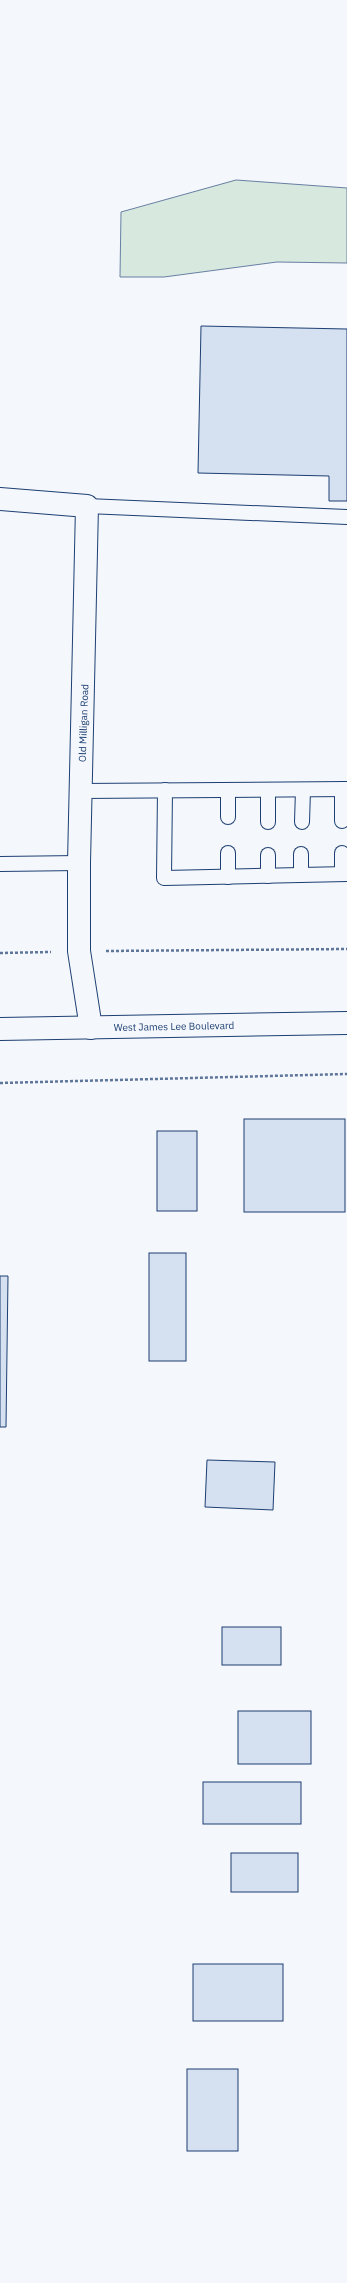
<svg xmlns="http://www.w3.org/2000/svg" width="347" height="2283" font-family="'IBM Plex Sans',sans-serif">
<rect width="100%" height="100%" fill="#f4f7fb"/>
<!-- green -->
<path fill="#d7e8df" stroke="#687fa3" d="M236 180 347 188V263L277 262 164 277H120L121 212Z"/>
<!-- building -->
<g fill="#d5e0f0" stroke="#1d3f73">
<path d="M201 326 347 329V501H329V476L198 473Z"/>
<rect x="244" y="1119" width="101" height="93"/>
<rect x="157" y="1131" width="40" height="80"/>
<rect x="149" y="1253" width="37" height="108"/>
<path d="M0 1276H8L6 1427H0Z"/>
<path d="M207 1460 275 1462 273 1510 205 1507Z"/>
<rect x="222" y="1627" width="59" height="38"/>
<rect x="238" y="1711" width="73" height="53"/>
<rect x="203" y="1782" width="98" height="42"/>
<rect x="231" y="1853" width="67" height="39"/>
<rect x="193" y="1964" width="90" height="57"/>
<rect x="187" y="2069" width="51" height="82"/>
</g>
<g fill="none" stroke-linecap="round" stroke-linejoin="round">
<!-- service casing -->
<g stroke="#1d3f73" stroke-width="16">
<g id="service">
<path d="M87 506 347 517"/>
<path d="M342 789V821"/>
<path d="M165 790 164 878 347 874"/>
<path d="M228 790V817"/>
<path d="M268 790V822"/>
<path d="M81 791 347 789"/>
<path d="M302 822 303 790"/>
<path d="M228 853V877"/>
<path d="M342 853V874"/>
<path d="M268 855V876"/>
<path d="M0 864 79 863"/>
<path d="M301 875V854"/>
</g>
</g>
<!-- minor casing -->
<g stroke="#1d3f73" stroke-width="24">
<path id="minor" d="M0 499 87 506 79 863V951L91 1028"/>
</g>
<!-- primary casing -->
<g stroke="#1d3f73" stroke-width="24">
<g id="primary">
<path id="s1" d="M0 1029 347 1023"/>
</g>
</g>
<!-- path -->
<g stroke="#5e769c" stroke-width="2.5" stroke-dasharray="3 2" stroke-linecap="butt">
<path d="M106 951 347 949"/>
<path d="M0 953 51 952"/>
<path d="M0 1083 347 1074"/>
</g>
<!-- service -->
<use href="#service" stroke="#f4f7fb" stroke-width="14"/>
<!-- minor -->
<use href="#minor" stroke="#f4f7fb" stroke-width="22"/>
<!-- primary -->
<use href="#primary" stroke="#f4f7fb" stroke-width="22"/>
</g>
<g text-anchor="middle" stroke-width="3" stroke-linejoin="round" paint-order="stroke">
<!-- street labels -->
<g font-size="10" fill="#1d3f73" stroke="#f4f7fb">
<text transform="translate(83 723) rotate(-88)" y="4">Old Milligan Road</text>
<text dy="4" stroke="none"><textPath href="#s1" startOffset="174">West James Lee Boulevard</textPath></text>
</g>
</g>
</svg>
